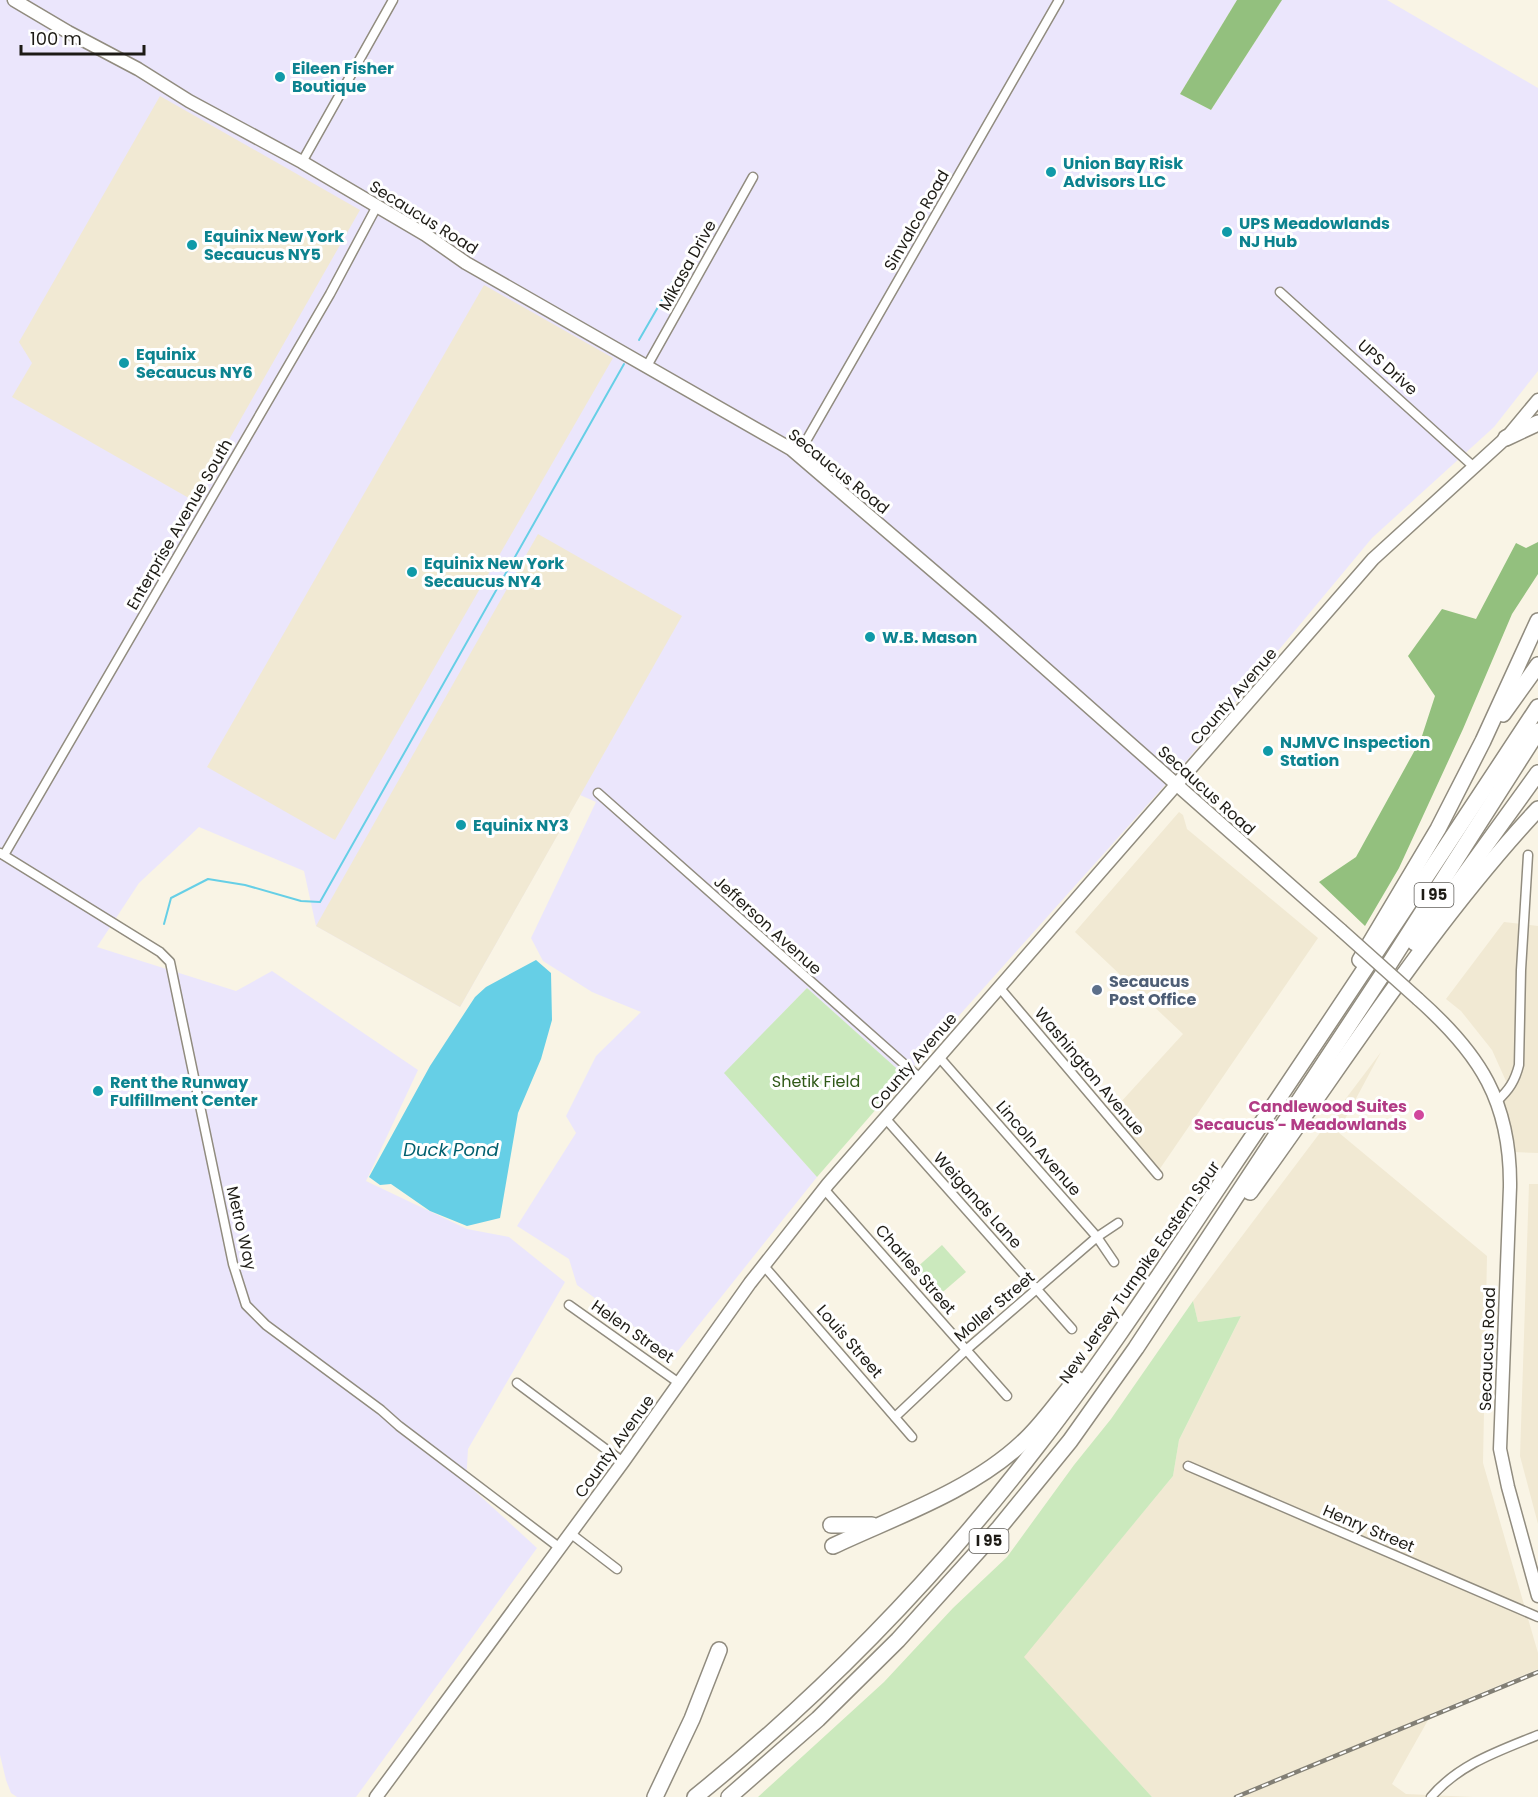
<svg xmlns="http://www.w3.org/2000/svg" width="1538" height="1797" font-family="Poppins,sans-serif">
<rect width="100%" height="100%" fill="#f9f4e5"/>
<!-- commercial -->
<path fill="#ebe6fc" d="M0 0H1237L1180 94 1211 110 1282 0H1387L1538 88V371L1494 427 1372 538 1183 765 905 1076 807 988 725 1073 817 1177 674 1356 577 1285 569 1259 517 1226 576 1133 566 1116 596 1056 641 1012 592 992 543 961 531 938 596 802 580 795 460 1007 316 926 304 871 199 827 139 883 97 947 236 991 272 971 418 1070 366 1181 467 1229 509 1237 565 1282 468 1449 466 1483 537 1548 356 1797H17L11 1793 6 1780 0 1755Z"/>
<!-- built -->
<g fill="#f1e9d3">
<path d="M160 96 360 210 194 501 12 397 32 363 19 342Z"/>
<path d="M484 285 613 358 335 840 207 767Z"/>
<path d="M538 534 682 616 460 1007 316 926Z"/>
<path d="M1179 812 1183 815 1187 829 1318 938 1157 1173 1109 1115 1183 1034 1075 932Z"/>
<path d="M1504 922 1538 926V1153L1512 1152 1500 1102 1510 1090 1492 1050 1461 1011 1446 999Z"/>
<path d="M1381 1052 1338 1132 1487 1256 1483 1463 1538 1653V1669L1432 1713 1392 1784 1406 1794 1473 1797H1152L1023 1657 1173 1476 1179 1440 1241 1316 1198 1322 1193 1301Z"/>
<path d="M1529 1184H1538V1524L1520 1456Z"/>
</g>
<!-- green -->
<g fill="#cbe9bd">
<path d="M807 988 905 1076 817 1177 724 1073Z"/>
<path d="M942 1245 966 1272 937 1297 914 1270Z"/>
<path d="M1193 1301 1198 1322 1241 1316 1179 1440 1173 1476 1024 1657 1152 1797H758L884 1682 953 1608 1007 1557 1074 1465 1111 1419Z"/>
</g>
<!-- forest -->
<g fill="#93c07e">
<path d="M1237 0H1282L1211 110 1180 94Z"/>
<path d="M1538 542V574L1512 614 1463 729 1399 868 1365 926 1319 882 1356 857 1421 739 1435 696 1408 656 1442 609 1476 619 1516 543 1526 548Z"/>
</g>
<!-- water -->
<path fill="#66cfe6" d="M536 960 551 973 552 1020 541 1059 518 1113 500 1218 467 1226 430 1211 391 1184 380 1185 369 1177 430 1066 475 997 486 987Z"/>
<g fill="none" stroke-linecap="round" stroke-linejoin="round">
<!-- stream -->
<g stroke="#66cfe6" stroke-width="2">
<path d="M639 340 673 281"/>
<path d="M164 924 171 898 208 879 245 885 301 901 320 902 624 364"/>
</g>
<!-- street casing -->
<g stroke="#918c7f" stroke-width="11">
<g id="street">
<path d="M302 162 393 0"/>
<path d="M1280 292 1474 467"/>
<path d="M647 366 753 177"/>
<path d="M798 455 1059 0"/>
<path d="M598 793 920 1078"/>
<path d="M0 853 160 952 170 962 233 1264 246 1305 266 1325 381 1410 399 1426 560 1548"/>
<path d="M4 855 330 294 377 206"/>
<path d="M999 987 1158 1175"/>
<path d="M939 1057 1097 1237 1114 1262"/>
<path d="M1497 1101C1509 1090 1515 1081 1519 1065L1521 970 1528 855"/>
<path d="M885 1118 1072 1329"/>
<path d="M824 1189 1007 1396"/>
<path d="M764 1266 912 1437"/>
<path d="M569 1305 679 1383"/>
<path d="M517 1383 623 1462"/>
<path d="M895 1417 966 1350 1097 1237 1118 1223"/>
<path d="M1188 1466 1538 1617"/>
<path d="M570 1533 617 1569"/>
<path d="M1431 1797C1459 1764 1499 1751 1538 1735"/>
</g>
</g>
<!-- secondary casing -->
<g stroke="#918c7f" stroke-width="15">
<g id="secondary">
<path d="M14 0 68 32 138 69 189 101 302 162 426 235 466 263 791 449 986 616 1341 930"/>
<path d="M1418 999C1480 1054 1511 1102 1510 1187L1500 1449 1508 1487 1538 1596"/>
<path d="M376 1797 623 1462 750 1283 828 1184 1373 559 1508 436 1538 400"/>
</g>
</g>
<!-- highway casing -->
<g stroke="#918c7f" stroke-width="18">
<g id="highway">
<path d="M1506 438 1538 423"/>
<path d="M1503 714 1538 665"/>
<path d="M1415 943 1538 773"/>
<path d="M1360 960 1438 829 1483 741 1538 621"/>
<path d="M1250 1192C1344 1063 1429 926 1538 809"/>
<path d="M831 1525H872"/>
<path d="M833 1546C897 1516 971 1491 1023 1442 1043 1424 1059 1399 1077 1379"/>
<path d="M655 1797 692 1719 719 1650"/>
<path d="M695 1797C823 1694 939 1574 1039 1444 1107 1356 1168 1262 1230 1170 1334 1017 1436 862 1538 707"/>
<path d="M729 1797 818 1719 898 1640 999 1528 1070 1441 1136 1348 1388 966 1538 731"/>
</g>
</g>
<!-- street -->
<use href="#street" stroke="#fff" stroke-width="8"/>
<!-- secondary -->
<use href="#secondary" stroke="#fff" stroke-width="12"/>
<!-- highway -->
<use href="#highway" stroke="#fff" stroke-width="15"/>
<!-- rail casing -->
<g stroke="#827f75" stroke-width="4.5">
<path id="rail" d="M1236 1797 1538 1672"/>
</g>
<!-- rail -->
<use href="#rail" stroke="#fff" stroke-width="2" stroke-dasharray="7" stroke-linecap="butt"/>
<!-- secondary-bridge casing -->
<g stroke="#918c7f" stroke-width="15" stroke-linecap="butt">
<path id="secondary-bridge" d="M1341 930 1418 999"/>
</g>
<!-- secondary-bridge -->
<use href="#secondary-bridge" stroke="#fff" stroke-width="12"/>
</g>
<!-- markers -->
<g fill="#0f9aa8" stroke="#fff" stroke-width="2">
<circle cx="280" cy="77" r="6"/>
<circle cx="1051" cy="172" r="6"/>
<circle cx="1227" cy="232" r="6"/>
<circle cx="192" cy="245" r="6"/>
<circle cx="124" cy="363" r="6"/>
<circle cx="412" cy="572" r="6"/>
<circle cx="870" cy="637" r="6"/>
<circle cx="1268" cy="751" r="6"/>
<circle cx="461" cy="825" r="6"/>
<circle cx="98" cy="1091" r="6"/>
</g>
<circle fill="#5c6f8a" stroke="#fff" stroke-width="2" cx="1097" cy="990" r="6"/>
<circle fill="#d1479c" stroke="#fff" stroke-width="2" cx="1419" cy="1115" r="6"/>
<g text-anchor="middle" stroke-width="6" stroke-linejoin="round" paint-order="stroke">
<!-- shield labels -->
<g fill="#fff" stroke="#615f5b" stroke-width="1.5">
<rect x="1414.5" y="883" width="39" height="24" rx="4.5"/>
<rect x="969.5" y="1529" width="39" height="24" rx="4.5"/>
</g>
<g font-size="15" font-weight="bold" fill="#1d1b15">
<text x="1434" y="900">I 95</text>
<text x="989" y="1546">I 95</text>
</g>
<!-- culture labels -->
<g font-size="16" font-weight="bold" fill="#0d838f" stroke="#fff" text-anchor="start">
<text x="292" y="74">Eileen Fisher<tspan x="292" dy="18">Boutique</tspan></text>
<text x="1063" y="169">Union Bay Risk<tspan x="1063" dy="18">Advisors LLC</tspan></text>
<text x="1239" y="229">UPS Meadowlands<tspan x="1239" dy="18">NJ Hub</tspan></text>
<text x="204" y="242">Equinix New York<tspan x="204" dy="18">Secaucus NY5</tspan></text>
<text x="136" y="360">Equinix<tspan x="136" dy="18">Secaucus NY6</tspan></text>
<text x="424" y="569">Equinix New York<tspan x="424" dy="18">Secaucus NY4</tspan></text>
<text x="882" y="643">W.B. Mason</text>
<text x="1280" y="748">NJMVC Inspection<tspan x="1280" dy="18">Station</tspan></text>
<text x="473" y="831">Equinix NY3</text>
<text x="110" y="1088">Rent the Runway<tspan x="110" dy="18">Fulfillment Center</tspan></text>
</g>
<!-- street labels -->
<g font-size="16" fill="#1d1b15" stroke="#fff">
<text transform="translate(424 217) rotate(32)" y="6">Secaucus Road</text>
<text transform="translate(916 220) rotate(-60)" y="6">Sinvalco Road</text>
<text transform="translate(687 265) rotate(-61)" y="6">Mikasa Drive</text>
<text transform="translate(1388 367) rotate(42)" y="6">UPS Drive</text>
<text transform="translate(839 471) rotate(39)" y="6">Secaucus Road</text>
<text transform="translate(179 524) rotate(-60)" y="6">Enterprise Avenue South</text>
<text transform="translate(1233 696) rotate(-49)" y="6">County Avenue</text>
<text transform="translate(1207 790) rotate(42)" y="6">Secaucus Road</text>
<text transform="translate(768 925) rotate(42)" y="6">Jefferson Avenue</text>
<text transform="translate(913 1061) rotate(-49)" y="6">County Avenue</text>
<text transform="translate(1090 1071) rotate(50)" y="6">Washington Avenue</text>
<text transform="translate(1039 1148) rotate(49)" y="6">Lincoln Avenue</text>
<text transform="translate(978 1200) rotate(48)" y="6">Weigands Lane</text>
<text transform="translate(242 1228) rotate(77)" y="6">Metro Way</text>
<text transform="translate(916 1269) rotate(49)" y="6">Charles Street</text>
<text transform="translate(1139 1272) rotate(-55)" y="6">New Jersey Turnpike Eastern Spur</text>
<text transform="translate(994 1306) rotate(-40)" y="6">Moller Street</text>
<text transform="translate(633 1331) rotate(35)" y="6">Helen Street</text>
<text transform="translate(850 1341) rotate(49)" y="6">Louis Street</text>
<text transform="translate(1487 1349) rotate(-88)" y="6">Secaucus Road</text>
<text transform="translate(614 1446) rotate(-54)" y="6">County Avenue</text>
<text transform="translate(1369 1528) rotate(23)" y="6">Henry Street</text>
</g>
<!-- service labels -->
<g font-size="16" font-weight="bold" fill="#4e5e75" stroke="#fff" text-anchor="start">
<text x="1109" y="987">Secaucus<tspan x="1109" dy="18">Post Office</tspan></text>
</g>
<!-- park labels -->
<g font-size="16" fill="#305918" stroke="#fff">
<text x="816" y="1087">Shetik Field</text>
</g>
<!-- hotel labels -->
<g font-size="16" font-weight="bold" fill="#b23c85" stroke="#fff" text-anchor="end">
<text x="1407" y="1112">Candlewood Suites<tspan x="1407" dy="18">Secaucus - Meadowlands</tspan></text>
</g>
<!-- water labels -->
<g font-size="18" font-style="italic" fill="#005f6e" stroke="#fff">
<text x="451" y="1156">Duck Pond</text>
</g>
</g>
<!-- scale -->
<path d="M21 45v9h123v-9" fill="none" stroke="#1d1b15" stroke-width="3"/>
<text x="30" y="45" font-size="18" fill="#1d1b15" stroke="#ffffff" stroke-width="4.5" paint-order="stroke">100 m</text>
</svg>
